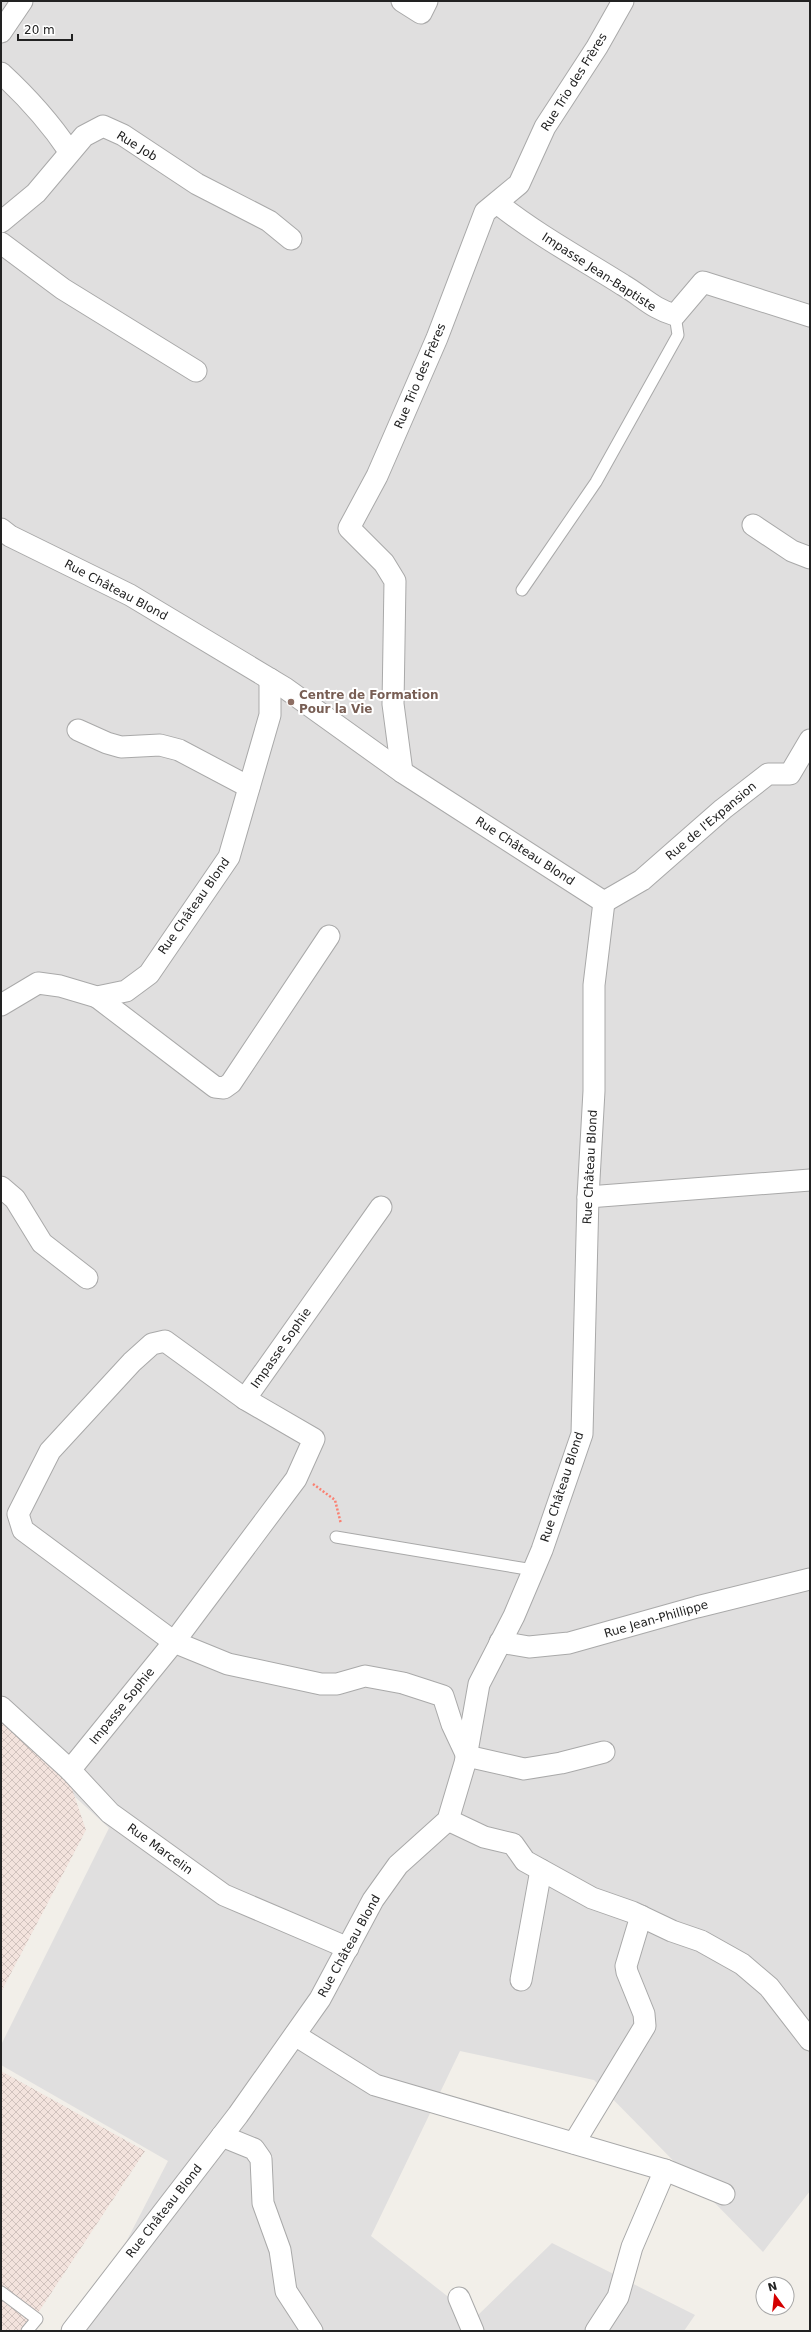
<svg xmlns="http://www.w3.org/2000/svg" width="811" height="2332" font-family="'DejaVu Sans',sans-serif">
<defs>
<pattern id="military-cross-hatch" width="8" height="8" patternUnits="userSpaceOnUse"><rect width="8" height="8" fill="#f3e3dd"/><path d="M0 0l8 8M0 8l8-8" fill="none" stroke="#d0c2bd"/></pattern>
</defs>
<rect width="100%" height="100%" fill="#f2efe9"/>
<!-- residential -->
<path fill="#e0dfdf" d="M1 1H810V2191L763 2252 594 2080 460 2051 371 2236 475 2318 552 2243 695 2315 684 2331H80L168 2161 1 2065V2045L109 1828 1 1729Z"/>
<!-- military -->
<g fill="url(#military-cross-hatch)">
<path d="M1 1717 69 1780 86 1830 1 1992Z"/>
<path d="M1 2071 145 2151 26 2331H1Z"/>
</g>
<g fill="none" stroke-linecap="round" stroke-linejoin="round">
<!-- lane casing -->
<g stroke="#a9a9a9" stroke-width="13">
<g id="lane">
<path d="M522 590 596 482 678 335 675 315"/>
<path d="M336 1537 533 1570"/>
<path d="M1 2292 37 2319 27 2331"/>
</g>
</g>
<!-- street casing -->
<g stroke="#a9a9a9" stroke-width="23">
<g id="street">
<path d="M402 1 421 13 427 1"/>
<path d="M1 32 22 1"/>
<path d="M1 73C27 97 49 121 69 151"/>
<path d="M497 203C536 234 580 258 623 285 642 296 653 309 675 315L703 282 810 316"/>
<path d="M1 222 36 193 84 136 103 126 123 135 197 184 269 221 291 239"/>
<path d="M1 243 63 289 196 371"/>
<path d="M753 525 792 551 810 558"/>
<path d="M1 529 10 536 130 595 285 688 402 772 604 902"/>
<path d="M78 730 107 743 121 747 160 745 179 750 249 787"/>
<path d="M402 772 393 704 395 581 384 563 349 528 377 476 437 338 485 212 519 184 545 127 597 47 623 1"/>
<path d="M604 902 642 880 723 809 768 774H790L810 740"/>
<path d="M97 997 215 1087 224 1088 231 1083 329 936"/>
<path d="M1 1005 38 983 60 986 97 997 126 991 149 974 229 857 270 715V679"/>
<path d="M1 1187 15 1199 42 1243 87 1278"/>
<path d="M588 1197 810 1180"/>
<path d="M245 1399 165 1341 152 1344 132 1362 50 1451 18 1514 23 1530 174 1642 228 1664 321 1684H337L365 1676 403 1683 443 1696 452 1724 467 1756 524 1769 561 1763 604 1752"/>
<path d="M500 1642 529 1647 569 1643 697 1607 810 1579"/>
<path d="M1 1707 70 1770 110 1813 224 1895 348 1948"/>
<path d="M70 1770 174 1642 296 1479 314 1439 245 1399 381 1207"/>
<path d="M448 1820 484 1837 513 1844 525 1861 592 1898 632 1912 672 1931 701 1941 742 1964 769 1987 810 2040"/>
<path d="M521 1980 541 1870"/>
<path d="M295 2035 375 2085 665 2170 724 2194"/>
<path d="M222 2136 254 2149 261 2159 263 2203 280 2250 286 2291 312 2331"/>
<path d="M574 2143 645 2026 644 2014 627 1972 626 1966 641 1916"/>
<path d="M459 2298 473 2331"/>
<path d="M72 2331 238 2115 320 1999 373 1900 398 1865 448 1820 465 1763 479 1684 514 1616 542 1550 582 1434 588 1197 594 1091V985L604 902"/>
<path d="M596 2331 618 2297 632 2247 665 2170"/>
</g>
</g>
<!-- path -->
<path stroke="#fa8072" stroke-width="2.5" stroke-dasharray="2 2" stroke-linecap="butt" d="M313 1484 335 1500 341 1524"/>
<!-- lane -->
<use href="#lane" stroke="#fff" stroke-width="11"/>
<!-- street -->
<use href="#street" stroke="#fff" stroke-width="21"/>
</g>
<!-- markers -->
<circle fill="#8d6e63" stroke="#fff" stroke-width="1.5" cx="291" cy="702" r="4"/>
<g text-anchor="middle" stroke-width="4" stroke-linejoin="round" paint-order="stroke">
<!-- street labels -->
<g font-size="12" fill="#222" stroke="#fff">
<text transform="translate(574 82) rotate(-58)" y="4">Rue Trio des Frères</text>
<text transform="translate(137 146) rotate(32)" y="4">Rue Job</text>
<text transform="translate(599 272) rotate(33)" y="4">Impasse Jean-Baptiste</text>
<text transform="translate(420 376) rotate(-67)" y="4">Rue Trio des Frères</text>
<text transform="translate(116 590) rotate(28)" y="4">Rue Château Blond</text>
<text transform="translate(711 821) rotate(-40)" y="4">Rue de l'Expansion</text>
<text transform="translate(525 851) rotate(33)" y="4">Rue Château Blond</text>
<text transform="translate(194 906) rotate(-55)" y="4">Rue Château Blond</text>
<text transform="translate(590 1167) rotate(-87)" y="4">Rue Château Blond</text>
<text transform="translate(281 1348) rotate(-55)" y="4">Impasse Sophie</text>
<text transform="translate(562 1487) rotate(-72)" y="4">Rue Château Blond</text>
<text transform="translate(656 1619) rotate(-16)" y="4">Rue Jean-Phillippe</text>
<text transform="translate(122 1706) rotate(-51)" y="4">Impasse Sophie</text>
<text transform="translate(160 1849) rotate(36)" y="4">Rue Marcelin</text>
<text transform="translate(349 1946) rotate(-61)" y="4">Rue Château Blond</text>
<text transform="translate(164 2211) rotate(-52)" y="4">Rue Château Blond</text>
</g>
<!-- education labels -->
<g font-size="12" font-weight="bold" fill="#785e54" stroke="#fff" text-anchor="start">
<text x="299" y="699">Centre de Formation<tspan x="299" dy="14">Pour la Vie</tspan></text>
</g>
</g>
<!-- border -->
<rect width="811" height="2332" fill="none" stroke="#222222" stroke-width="4"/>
<!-- north arrow -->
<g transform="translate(775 2296) rotate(345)"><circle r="19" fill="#ffffff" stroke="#a7a7a7"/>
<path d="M0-3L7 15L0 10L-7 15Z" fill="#d40000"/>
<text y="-6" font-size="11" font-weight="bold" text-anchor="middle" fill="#222222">N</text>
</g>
<!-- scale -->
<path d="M18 34v6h54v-6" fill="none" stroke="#222222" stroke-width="2"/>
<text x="24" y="34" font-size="12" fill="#222222" stroke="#ffffff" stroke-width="3" paint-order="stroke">20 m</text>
</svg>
